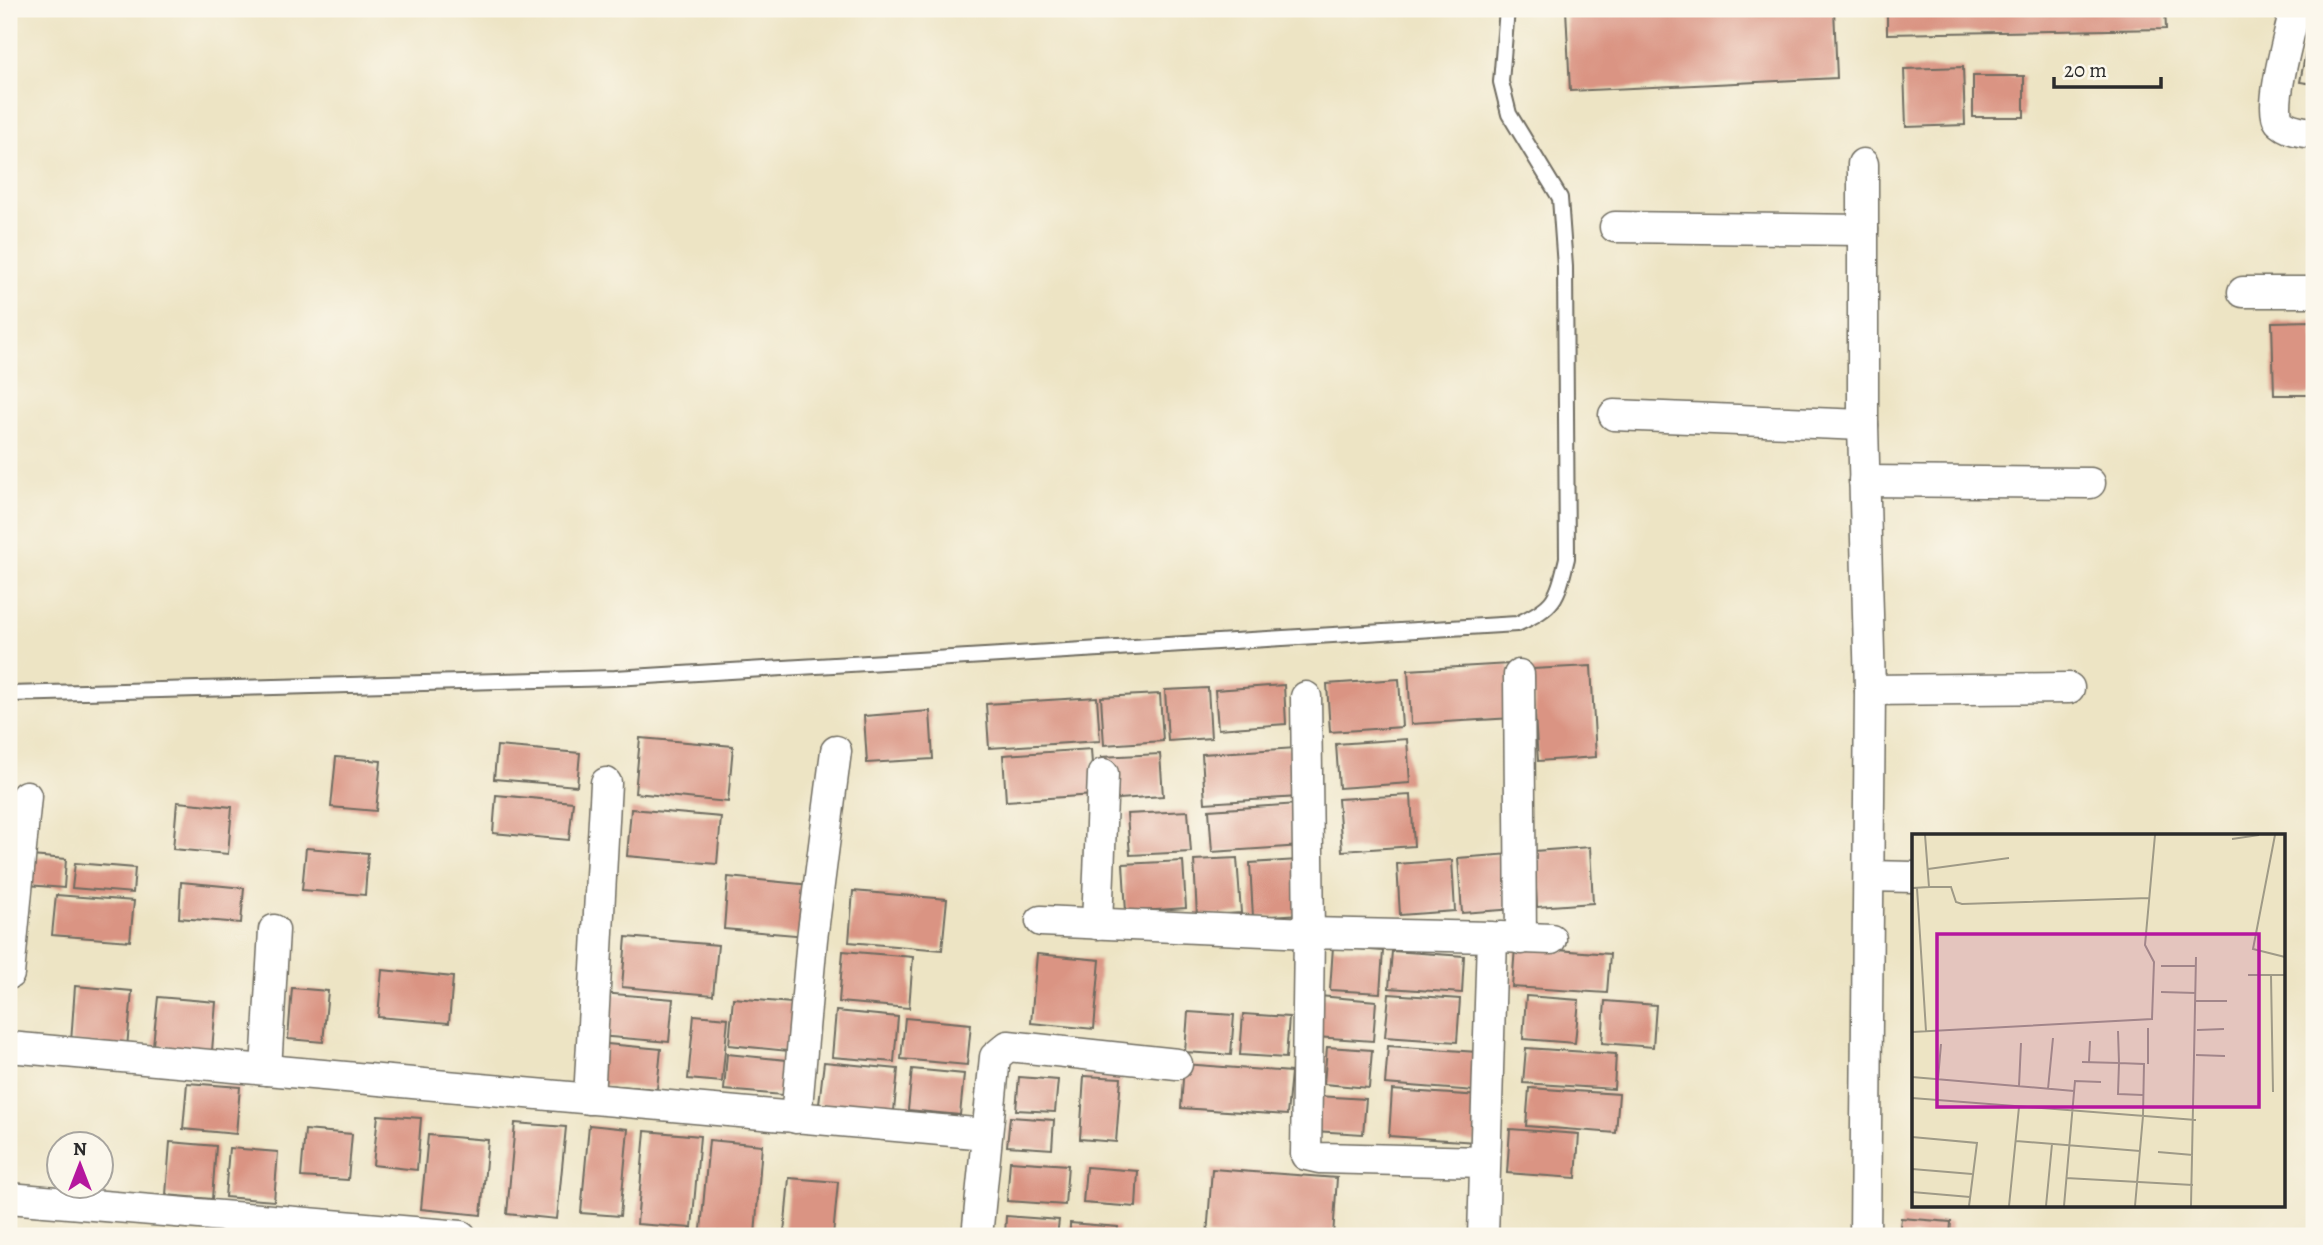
<svg xmlns="http://www.w3.org/2000/svg" width="2323" height="1245" font-family="Alegreya,serif">
<rect width="100%" height="100%" fill="#fbf7ec"/>
<filter id="ink" filterUnits="userSpaceOnUse"><feTurbulence type="fractalNoise" baseFrequency=".0143" numOctaves="2"/><feDisplacementMap in="SourceGraphic" scale="14" xChannelSelector="R" yChannelSelector="G"/><feConvolveMatrix kernelMatrix="1 2 1 2 8 2 1 2 1" color-interpolation-filters="sRGB"/></filter>
<filter id="wash" filterUnits="userSpaceOnUse"><feTurbulence type="fractalNoise" baseFrequency=".00686" numOctaves="4" result="noise"/><feDisplacementMap in="SourceGraphic" scale="28" xChannelSelector="R" yChannelSelector="G"/><feGaussianBlur stdDeviation="1.57" result="paint"/><feColorMatrix in="noise" values="0 0 0 0 0 0 0 0 0 0 0 0 0 0 0 0 0 1.4 0 .05"/><feComposite in="paint" operator="in"/></filter>
<g filter="url(#wash)">
<rect width="100%" height="100%" fill="#ede4c4"/>
<g id="blocks">
<!-- building -->
<g fill="#da9483">
<path d="M1566 9H1834L1837 78 1570 91Z"/>
<path d="M1887 9H2165L2166 29 1887 34Z"/>
<path d="M2313 14H2314V84L2300 82Z"/>
<path d="M1963 67 1965 125 1906 127 1904 69Z"/>
<rect x="1973" y="76" width="51" height="41"/>
<path d="M2314 321V395H2274L2272 322Z"/>
<path d="M1509 664 1513 718 1411 724 1408 670Z"/>
<path d="M1591 666 1596 757 1538 761 1532 669Z"/>
<path d="M1399 679 1402 727 1330 732 1327 684Z"/>
<path d="M1284 685 1286 724 1218 729 1215 690Z"/>
<path d="M1208 688 1211 738 1168 741 1165 690Z"/>
<path d="M1160 694 1163 741 1104 745 1101 697Z"/>
<path d="M1097 697 1100 741 989 748 986 704Z"/>
<path d="M930 711 933 759 867 763 864 716Z"/>
<path d="M640 738 733 746 728 802 635 793Z"/>
<path d="M1407 739 1410 783 1339 788 1336 744Z"/>
<path d="M497 746 580 753 577 786 494 779Z"/>
<path d="M1296 748 1299 797 1205 803 1202 754Z"/>
<path d="M1091 749 1094 795 1006 801 1003 755Z"/>
<path d="M1160 754 1163 796 1104 800 1101 757Z"/>
<path d="M336 757 381 761 376 811 331 807Z"/>
<path d="M496 795 573 802 569 840 493 833Z"/>
<path d="M1411 795 1414 846 1342 851 1338 799Z"/>
<path d="M177 802 232 807 228 854 173 849Z"/>
<path d="M1298 804 1301 846 1212 852 1209 810Z"/>
<path d="M631 809 721 817 717 864 627 856Z"/>
<path d="M1188 811 1191 852 1130 855 1127 814Z"/>
<path d="M1590 847 1593 903 1537 907 1534 851Z"/>
<path d="M306 848 368 853 365 895 302 890Z"/>
<path d="M1511 854 1515 909 1462 913 1458 858Z"/>
<path d="M31 856 66 859 64 888 28 885Z"/>
<path d="M1237 858 1241 913 1197 916 1194 860Z"/>
<path d="M1298 860 1301 914 1253 917 1250 863Z"/>
<path d="M1452 860 1455 911 1400 915 1397 864Z"/>
<path d="M1183 861 1186 908 1126 912 1123 864Z"/>
<path d="M75 863 135 868 133 893 72 888Z"/>
<path d="M728 877 811 885 807 936 724 929Z"/>
<path d="M181 882 244 888 241 923 179 918Z"/>
<path d="M853 891 947 899 942 950 849 942Z"/>
<path d="M56 895 134 901 130 941 52 935Z"/>
<path d="M626 937 718 945 713 995 622 987Z"/>
<path d="M1333 947 1383 951 1380 993 1330 990Z"/>
<path d="M1515 947 1610 954 1607 993 1512 987Z"/>
<path d="M843 951 913 957 909 1008 839 1002Z"/>
<path d="M1392 951 1464 956 1462 993 1389 988Z"/>
<path d="M1037 954 1100 960 1094 1029 1031 1023Z"/>
<path d="M382 970 453 977 449 1023 378 1017Z"/>
<path d="M75 986 132 991 127 1048 71 1042Z"/>
<path d="M292 988 328 991 323 1042 288 1039Z"/>
<path d="M602 993 673 999 669 1042 599 1036Z"/>
<path d="M1389 994 1460 999 1457 1042 1385 1037Z"/>
<path d="M1319 996 1376 1001 1373 1041 1316 1037Z"/>
<path d="M1526 996 1579 1000 1575 1043 1523 1039Z"/>
<path d="M158 997 216 1002 212 1051 153 1045Z"/>
<path d="M733 998 803 1004 798 1052 729 1045Z"/>
<path d="M1605 1001 1656 1005 1653 1047 1602 1043Z"/>
<path d="M836 1011 898 1017 894 1062 832 1057Z"/>
<path d="M1188 1012 1234 1015 1231 1055 1185 1052Z"/>
<path d="M1243 1014 1289 1017 1286 1058 1240 1055Z"/>
<path d="M694 1015 728 1018 722 1082 688 1079Z"/>
<path d="M905 1018 971 1024 967 1065 901 1059Z"/>
<path d="M596 1043 661 1049 657 1089 592 1084Z"/>
<path d="M1388 1046 1477 1052 1475 1091 1385 1084Z"/>
<path d="M1327 1047 1372 1050 1369 1088 1324 1084Z"/>
<path d="M1526 1048 1616 1054 1614 1089 1523 1083Z"/>
<path d="M727 1054 797 1061 794 1096 724 1090Z"/>
<path d="M824 1062 898 1069 894 1111 819 1104Z"/>
<path d="M1184 1064 1291 1072 1287 1115 1181 1108Z"/>
<path d="M912 1069 964 1074 960 1115 908 1110Z"/>
<path d="M1084 1076 1121 1078 1116 1142 1080 1139Z"/>
<path d="M1019 1077 1058 1080 1055 1112 1016 1110Z"/>
<path d="M187 1083 240 1087 236 1134 183 1129Z"/>
<path d="M1529 1088 1619 1094 1616 1133 1526 1126Z"/>
<path d="M1392 1090 1480 1096 1476 1142 1389 1136Z"/>
<path d="M1317 1096 1366 1099 1363 1134 1314 1131Z"/>
<path d="M378 1115 421 1118 417 1170 373 1165Z"/>
<path d="M1010 1117 1054 1120 1052 1149 1007 1146Z"/>
<path d="M515 1123 566 1127 557 1219 507 1214Z"/>
<path d="M589 1125 628 1129 620 1216 581 1213Z"/>
<path d="M1510 1129 1579 1134 1576 1178 1507 1173Z"/>
<path d="M305 1130 352 1134 348 1180 301 1177Z"/>
<path d="M645 1131 700 1136 692 1228 637 1224Z"/>
<path d="M428 1135 488 1140 481 1215 421 1209Z"/>
<path d="M709 1140 762 1145 755 1235 701 1230Z"/>
<path d="M170 1142 216 1146 212 1199 166 1195Z"/>
<path d="M229 1148 278 1152 274 1201 225 1197Z"/>
<path d="M1010 1161 1068 1165 1065 1205 1007 1201Z"/>
<path d="M1086 1167 1138 1171 1136 1207 1083 1203Z"/>
<path d="M1212 1169 1337 1178 1333 1236H1207Z"/>
<path d="M789 1178 838 1182 833 1236 784 1234Z"/>
<path d="M1006 1216 1059 1220 1057 1236H1005Z"/>
<path d="M1901 1218 1951 1222 1950 1236H1899Z"/>
<path d="M1070 1223 1118 1227 1117 1236H1070Z"/>
</g>
</g>
</g>
<g filter="url(#ink)">
<use href="#blocks" fill-opacity="0" stroke="#6f6c61" stroke-width="2"/>
<g fill="none" stroke-linecap="round" stroke-linejoin="round">
<!-- service casing -->
<g stroke="#6f6c61" stroke-width="18">
<path id="service" d="M9 694 615 678 1517 624C1556 606 1557 599 1567 558L1565 267 1560 198 1509 114 1501 82 1507 9"/>
</g>
<!-- minor casing -->
<g stroke="#6f6c61" stroke-width="33">
<g id="minor">
<path d="M2295 9C2291 29 2268 107 2279 121 2287 130 2303 132 2314 133"/>
<path d="M1863 164V425L1870 690 1865 1236"/>
<path d="M1615 227 1863 230"/>
<path d="M2243 292H2314"/>
<path d="M1614 415 1863 425"/>
<path d="M1864 481 2090 483"/>
<path d="M1519 675 1521 939"/>
<path d="M1870 690 2069 688"/>
<path d="M1869 876 1913 877"/>
<path d="M1041 921 1309 933 1306 697"/>
<path d="M1097 924 1103 774"/>
<path d="M1500 937 1551 939"/>
<path d="M9 974 26 796"/>
<path d="M9 1047 986 1134"/>
<path d="M266 1070 274 930"/>
<path d="M589 1099 606 783"/>
<path d="M796 1118 812 939 836 751"/>
<path d="M9 1198 461 1236"/>
<path d="M977 1236 995 1057 1008 1046 1177 1064"/>
<path d="M1483 1236 1492 937 1309 933 1306 1155 1319 1158 1484 1162"/>
</g>
</g>
<!-- service -->
<use href="#service" stroke="#fff" stroke-width="14"/>
<!-- minor -->
<use href="#minor" stroke="#fff" stroke-width="30"/>
</g>
</g>
<!-- overview -->
<g transform="translate(1912 834)">
<rect width="373" height="373" fill="#ede4c4"/>
<path fill="none" stroke="#9f9a87" stroke-width="2" d="M363 1 341 115 373 123M320 5 347 1M16 35 97 24M17 53H39L44 68 50 70 237 64M0 54 17 53 13 1M5 54 14 197M249 132H284M336 141H373M359 141 361 258M249 158 284 159M284 167H315M236 194V230M285 196 312 195M0 198 240 185 242 128 233 111 243 1M284 221 313 222M170 228 207 229 206 197M177 228 178 207M0 243 162 257M26 245 29 210M107 252 109 209M136 255 141 204M0 264 284 286M0 303 65 309 57 372M104 307 228 317M246 318 281 321M0 335 60 340M154 344 281 351M0 358 58 363M97 372 107 273M134 372 140 310M152 372 163 247 189 248M223 372 231 282 232 230 207 229 206 260 231 261M279 372 284 123"/>
<path fill="#b5179e" fill-opacity="0.15" stroke="#b5179e" stroke-width="3.5" d="M25 100H347V273H25Z"/>
<rect width="373" height="373" fill="none" stroke="#2b2b2b" stroke-width="3.5"/>
</g>
<!-- margin -->
<rect width="2323" height="1245" fill="none" stroke="#fbf7ec" stroke-width="35"/>
<!-- north arrow -->
<g transform="translate(80 1165)"><circle r="33" fill="#fbf7ec" stroke="#a8a59f" stroke-width="2"/>
<path d="M0-5L12 26L0 18L-12 26Z" fill="#b5179e"/>
<text y="-10" font-size="19" font-weight="bold" text-anchor="middle" fill="#2b2b2b">N</text>
</g>
<!-- scale -->
<path d="M2054 77v10h107v-10" fill="none" stroke="#2b2b2b" stroke-width="3.5"/>
<text x="2064" y="77" font-size="21" fill="#2b2b2b" stroke="#fbf7ec" stroke-width="5" paint-order="stroke">20 m</text>
</svg>
